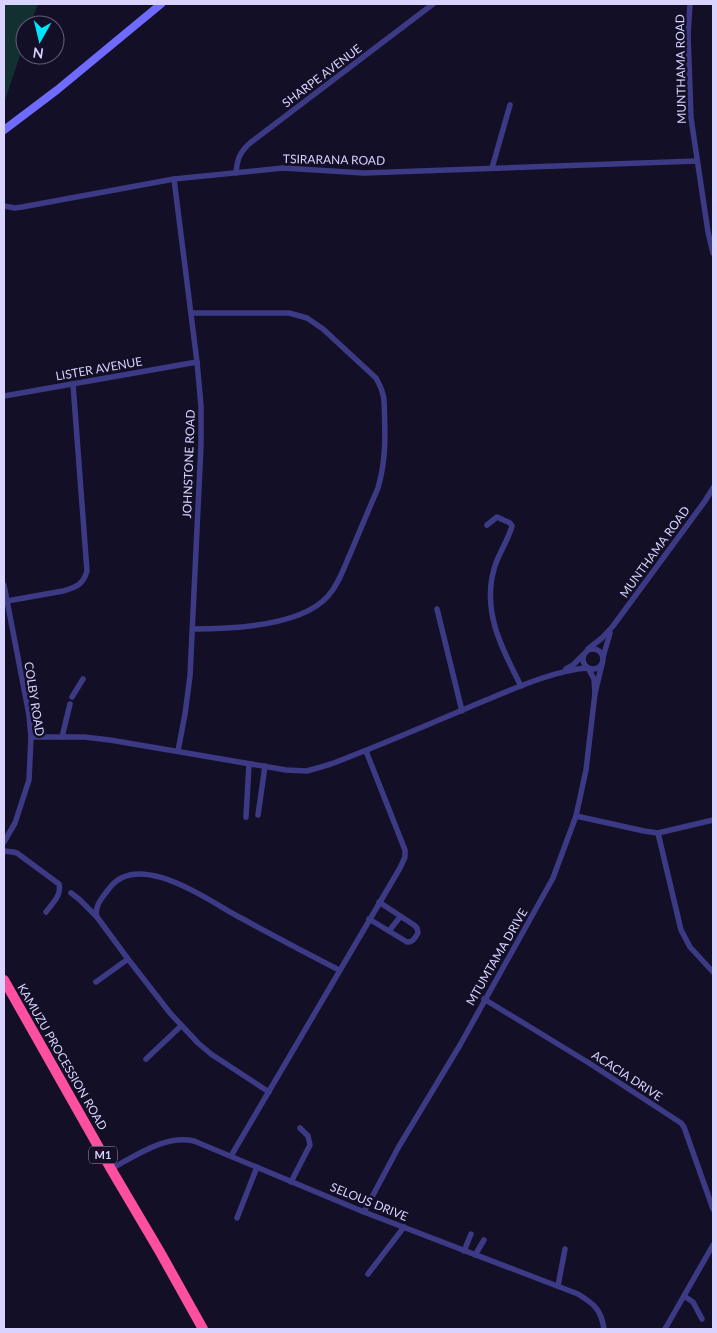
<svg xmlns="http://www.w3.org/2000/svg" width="717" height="1333" font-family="Lato,sans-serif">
<rect width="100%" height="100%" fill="#130f26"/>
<!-- green -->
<path fill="#12302f" d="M4 4H38L30 25H25V41L4 103Z"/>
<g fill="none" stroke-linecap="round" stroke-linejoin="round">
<!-- street -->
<g stroke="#3d3a85" stroke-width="5.5">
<path d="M690 4 688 35 691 118 708 232 713 253"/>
<path d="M492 168 510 105"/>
<path d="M236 173C237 159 240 152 250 143L433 4"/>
<path d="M174 179 197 362 201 406V445L190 676 185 714 178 751"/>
<path d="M4 206 15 208 22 207 174 179 283 168 364 173 697 161"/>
<path d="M191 313H289L307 318 323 329 376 378C380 385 383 391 384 400 385 432 387 456 378 488 369 509 360 530 351 552 344 567 339 584 328 596 302 626 230 629 193 629"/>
<path d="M4 396 197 362"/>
<path d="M487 525 497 517 510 523 512 526C508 541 498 554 494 569 482 612 502 649 521 686"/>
<path d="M4 585 29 715 31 737 29 780 15 823 4 842"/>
<path d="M7 601 63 591C76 587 83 585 87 571L73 384"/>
<path d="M437 609 462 711"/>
<circle cx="593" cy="659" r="10"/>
<path d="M588 649 602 638 613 626 705 501 713 488"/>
<path d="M603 657 610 633"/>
<path d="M566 669 573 665 583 655"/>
<path d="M72 697 83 679"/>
<path d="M31 737H84L110 740 286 770 307 771 331 764C381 745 430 724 479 703 511 690 554 670 588 668L594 679 595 693"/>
<path d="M62 737 70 704"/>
<path d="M258 815 265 766"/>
<path d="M576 816 644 831 658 833 713 820"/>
<path d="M246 817 249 764"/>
<path d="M658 833 681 930 690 947 713 972"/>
<path d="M4 851 13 852 17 853 59 884C62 895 52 904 46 912"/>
<path d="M71 893 79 899 97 917"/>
<path d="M369 919 407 942C413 942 415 938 418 933L417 928 414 925 379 902"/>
<path d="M389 931 400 917"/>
<path d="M96 982 128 959"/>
<path d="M484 999 589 1063 681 1123 684 1127 713 1209"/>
<path d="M146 1059 181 1026"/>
<path d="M269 1092 211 1054 198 1043 170 1013 128 959 97 917C94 906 102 898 108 890 137 847 210 902 241 918 274 936 306 953 339 970"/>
<path d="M231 1156 400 868 405 857V850L366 751"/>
<path d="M111 1169C135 1156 166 1134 194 1141L364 1212 578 1294C594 1304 601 1309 604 1329"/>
<path d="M291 1182 310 1145 308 1136 300 1128"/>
<path d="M364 1212 398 1148 460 1045 553 878 576 816 586 770 595 693 602 664"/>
<path d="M237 1218 257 1167"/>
<path d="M464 1251 471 1234"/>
<path d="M475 1255 484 1240"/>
<path d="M368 1274 404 1227"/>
<path d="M558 1286 565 1249"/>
<path d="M684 1296 693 1302 702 1319"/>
<path d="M665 1329 713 1245"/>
</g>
<!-- secondary -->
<path stroke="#6f6bff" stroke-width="8" d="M4 130 57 90 161 4"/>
<!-- highway -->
<path stroke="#ff4fa3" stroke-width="10" d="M4 980 111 1169 160 1252 203 1329"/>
</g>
<g text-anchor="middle" stroke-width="5" stroke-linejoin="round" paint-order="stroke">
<!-- shield labels -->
<rect fill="#130f26" stroke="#9e99be" stroke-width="1" x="89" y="1146.5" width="28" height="17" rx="4"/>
<g font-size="11" font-weight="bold" fill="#d9d4ff">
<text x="103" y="1159">M1</text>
</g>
<!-- street labels -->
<g font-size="12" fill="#d9d4ff" stroke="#130f26">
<text transform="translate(681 69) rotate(-91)" y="4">MUNTHAMA ROAD</text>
<text transform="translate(322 76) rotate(-37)" y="4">SHARPE AVENUE</text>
<text transform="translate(334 160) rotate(1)" y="4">TSIRARANA ROAD</text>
<text transform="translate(99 369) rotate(-10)" y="4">LISTER AVENUE</text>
<text transform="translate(189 464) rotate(-88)" y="4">JOHNSTONE ROAD</text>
<text transform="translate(655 552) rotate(-54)" y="4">MUNTHAMA ROAD</text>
<text transform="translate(34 699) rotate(81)" y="4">COLBY ROAD</text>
<text transform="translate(497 957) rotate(-60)" y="4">MTUMTAMA DRIVE</text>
<text transform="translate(62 1057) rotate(60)" y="4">KAMUZU PROCESSION ROAD</text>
<text transform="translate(627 1076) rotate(33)" y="4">ACACIA DRIVE</text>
<text transform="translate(369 1202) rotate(22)" y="4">SELOUS DRIVE</text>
</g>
</g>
<!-- border -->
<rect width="717" height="1333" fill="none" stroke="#d9d4ff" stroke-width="10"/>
<!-- north arrow -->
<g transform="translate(40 40) rotate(188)"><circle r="24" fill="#130f26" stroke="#625e7d"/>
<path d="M0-4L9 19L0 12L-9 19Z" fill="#00e5ff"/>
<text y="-8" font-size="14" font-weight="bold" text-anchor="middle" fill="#d9d4ff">N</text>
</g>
</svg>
